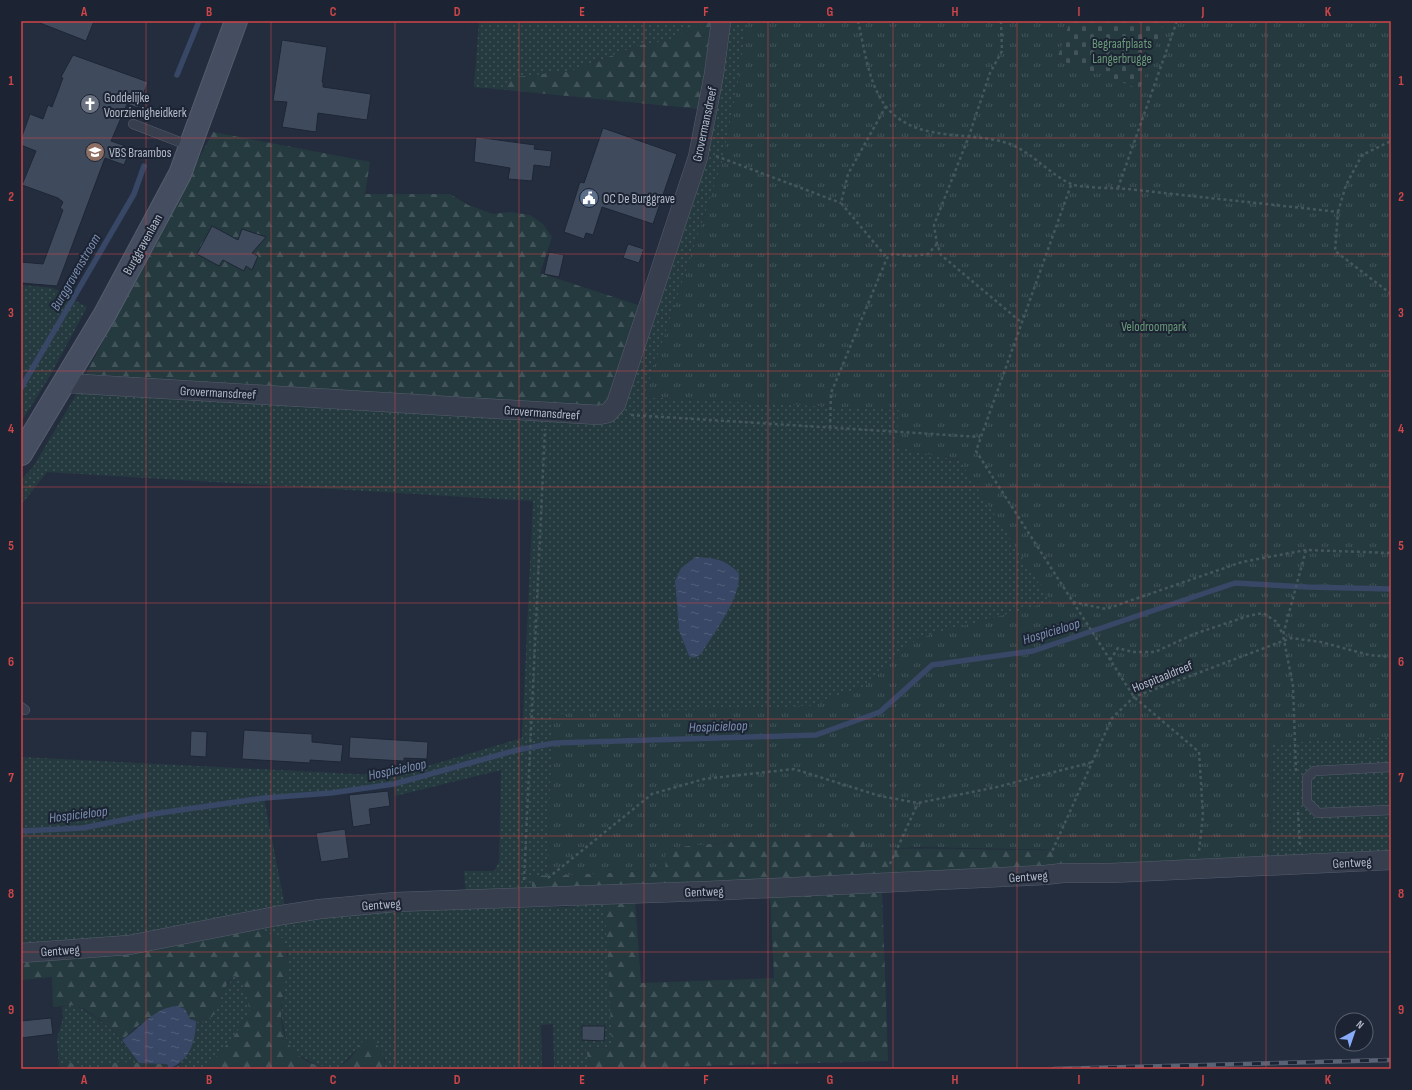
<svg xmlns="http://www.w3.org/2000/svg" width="1412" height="1090" font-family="'Sofia Sans Condensed',sans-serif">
<defs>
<pattern id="grass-dots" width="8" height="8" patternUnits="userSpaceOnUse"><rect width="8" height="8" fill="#253a3f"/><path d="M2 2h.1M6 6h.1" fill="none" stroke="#425459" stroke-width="1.8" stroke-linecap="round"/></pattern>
<pattern id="forest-firs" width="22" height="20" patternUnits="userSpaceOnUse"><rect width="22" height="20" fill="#253a3f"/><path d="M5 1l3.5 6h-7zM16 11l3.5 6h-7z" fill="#425459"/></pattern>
<pattern id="cemetery-stones" width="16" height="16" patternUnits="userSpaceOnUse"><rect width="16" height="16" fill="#253a3f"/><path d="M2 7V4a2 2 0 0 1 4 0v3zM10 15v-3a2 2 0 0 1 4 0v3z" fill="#425459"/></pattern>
<pattern id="park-tufts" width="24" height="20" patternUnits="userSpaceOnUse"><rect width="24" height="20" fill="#253a3f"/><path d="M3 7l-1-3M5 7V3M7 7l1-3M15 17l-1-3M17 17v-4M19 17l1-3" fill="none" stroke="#425459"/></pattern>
<pattern id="water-ripples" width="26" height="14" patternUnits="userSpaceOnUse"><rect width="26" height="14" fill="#374765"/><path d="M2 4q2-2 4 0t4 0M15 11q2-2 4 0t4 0" fill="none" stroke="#525f7a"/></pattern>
</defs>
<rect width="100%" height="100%" fill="#232d3e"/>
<!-- grass -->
<g fill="url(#grass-dots)" fill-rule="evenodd">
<path d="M479 21H692L679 37 661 42 640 45 571 71 531 76 510 81 506 90 474 87Z"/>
<path d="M712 21H747L739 78 722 163 644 397 899 410 897 447 960 461 1052 603 918 638 865 686 810 706 553 715 547 876H532V892L466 893 464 871H494L499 862 501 770 395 796 394 784 331 793 264 798 285 907 126 936 21 944V757L394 776 522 738 533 501 47 472 21 505V480L33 467 76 395 86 374 602 404 606 399 641 306 693 149 700 109ZM675 581 689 656 679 631Z"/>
<path d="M21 285 53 288 87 307 51 374 21 422Z"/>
<path d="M1391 737V852L1271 856 1273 743Z"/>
<path d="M605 902 612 1047 586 1048 590 1069H554L553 1024 541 1025 542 1069H384L385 1058 356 1050 338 1068H329L317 1065 293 1052 286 1039 281 1014 288 954 284 939 251 928 365 912 462 908 568 907Z"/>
<path d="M234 976 243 980 250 1012 235 1035 206 1069H169L180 1065 196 1028V1021L201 1023Z"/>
<path d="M73 1004C104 1020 119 1035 139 1063L117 1062 93 1069H87L69 1062 59 1067 57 1039 63 1018 62 1007Z"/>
</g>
<!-- forest -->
<g fill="url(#forest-firs)">
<path d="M692 21H711L700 109 506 90 510 81 515 77 571 71 640 45 661 42 679 37Z"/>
<path d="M213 132 370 162 365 194H450L468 205 493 214 510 212 530 215 543 224 552 237 540 273 641 306 606 399 602 404 598 405 86 374Z"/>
<path d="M862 830 866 850C933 846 999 851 1065 850L1066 866 532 892V876L665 870 666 848Z"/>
<path d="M882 889 888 1061 590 1069 586 1048 612 1047 605 902 635 900 641 983 774 978 770 894Z"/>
<path d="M251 928 284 939C285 944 287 949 287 954 290 974 281 994 281 1014 281 1040 295 1060 320 1066 345 1073 351 1057 364 1039H371C381 1048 385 1055 384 1069H206L235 1035 250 1012 243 980 234 976 228 982 212 1017 201 1023 190 1019 140 1024 122 1040C112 1030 86 1005 71 1005 65 1005 59 1007 53 1007L52 977 21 980V959L181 945Z"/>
<path d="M69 1062 87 1069H56Z"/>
<path d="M117 1062 167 1064 169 1069H93Z"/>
</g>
<!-- cemetery -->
<path fill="url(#cemetery-stones)" d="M1070 21H1165L1140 89 1056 59Z"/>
<!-- park -->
<path fill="url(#park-tufts)" d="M747 21H1070L1057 59 1140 89 1165 21H1391V737L1273 743 1271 856 1066 866 1065 850 919 847 866 850 861 830 666 848 665 870 547 876 553 714 810 706 865 686 918 638 1051 602 960 461 896 447 899 410 644 397 722 163 739 78Z"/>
<!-- water -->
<g fill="url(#water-ripples)">
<path d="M696 557C716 558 724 559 739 573 741 598 714 633 701 654L694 658 689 656 679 631 675 581 681 568Z"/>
<path d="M177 1006 185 1009 190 1019 196 1021C196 1042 189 1061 169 1069L167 1064 139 1063 122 1040C141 1028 153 1008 177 1006Z"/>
</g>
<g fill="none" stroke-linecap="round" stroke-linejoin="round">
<!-- stream -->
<g stroke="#374765" stroke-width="5.5">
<path d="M177 75 199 21"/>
<path d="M21 388 134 194 144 166"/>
<path d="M21 831 83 828 153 814 264 798 331 793 394 784 517 750 555 743 816 735 880 712 932 665 1033 651 1235 583 1307 587 1391 589"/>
</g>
</g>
<!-- building -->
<g fill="#3f4b5d" stroke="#1e2635">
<path d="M41 21H94L86 41 40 23Z"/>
<path d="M282 40 327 47 322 82H323V87L371 94 367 120 318 113 316 132 282 127 287 102 273 101Z"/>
<path d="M73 55 148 82 138 108 127 104 111 141 131 148 124 165 105 158 57 286 21 283V262L43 264 63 210 60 208 63 202 58 198 22 185 36 151 21 145V139L30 114 43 119 48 105 52 107 63 78 61 77Z"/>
<path d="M603 128 677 154 653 224 602 207 593 235 586 233 584 239 564 232 580 182 584 183Z"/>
<path d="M476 137 535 145 534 149 552 151 550 167 534 165 532 181 508 179 510 168 474 162Z"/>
<path d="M212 226 238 240 242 229 266 237 252 253 258 256 252 270 246 266 244 271 223 260 219 266 197 254Z"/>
<path d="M628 244 644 249 639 263 623 258Z"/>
<path d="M549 252 564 255 559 277 544 274Z"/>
<path d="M244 730 312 734V742L343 745 341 762 310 760V763L242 759Z"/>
<path d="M191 731 207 732 206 757 190 756Z"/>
<path d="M350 737 428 742 427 759 404 758V761L349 758Z"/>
<path d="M388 791 390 806 369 809 371 824 353 827 349 795Z"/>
<path d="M345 829 349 858 321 862 316 833Z"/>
<path d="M51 1018 53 1034 21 1038V1021Z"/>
<path d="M582 1026H605L604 1041 582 1040Z"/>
</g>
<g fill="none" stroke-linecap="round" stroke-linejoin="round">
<!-- service casing -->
<g stroke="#555d6c" stroke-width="10">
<g id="service">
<path d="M133 124 190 146"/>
<path d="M21 707 25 710"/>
<path d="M1391 767 1314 771 1307 778V802L1318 813 1391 810"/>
</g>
</g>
<!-- minor casing -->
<g stroke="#555d6c" stroke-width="20">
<g id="minor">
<path d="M65 383 599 415 608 413 616 404 698 157 714 74 721 21"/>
<path d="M21 953 129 945 276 916 320 909 395 902 707 891 1045 875 1063 873H1111L1391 860"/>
</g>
</g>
<!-- secondary casing -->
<g stroke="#555d6c" stroke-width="24">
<path id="secondary" d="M21 454 105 314 180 174 236 21"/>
</g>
<!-- path -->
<g stroke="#43575c" stroke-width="2.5" stroke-dasharray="3 3" stroke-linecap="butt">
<path d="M858 21C865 50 869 92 892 113 923 142 969 131 1007 143 1031 151 1049 174 1071 184 1079 188 1116 188 1128 189 1198 197 1268 204 1338 212L1335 251 1391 294"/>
<path d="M1001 21 1002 51 990 73 969 136 934 225 937 244 941 255 1021 322"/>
<path d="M886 106 848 174 841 203 887 258"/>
<path d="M716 156 841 203"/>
<path d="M1071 185 976 451 1134 697 1199 752 1203 815 1199 851"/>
<path d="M1118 188 1177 21"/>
<path d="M1338 212 1346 185 1362 155 1391 141"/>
<path d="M631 415 980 437"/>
<path d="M830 428 831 393 887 258 893 254 912 256 928 254 937 244"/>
<path d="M1073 602 1106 609 1242 562 1306 550"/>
<path d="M1110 660 1118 648 1133 652H1155L1194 634 1248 616 1263 613 1277 622 1283 635"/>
<path d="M1296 771 1293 686 1283 635 1306 550 1391 553"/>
<path d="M1298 812 1300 847"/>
<path d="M1050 856 1112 718 1134 697 1291 638 1321 642 1369 655 1391 657"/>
<path d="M890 864 918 803"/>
<path d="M548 878 652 794 704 779 794 769 880 796 918 803 997 787 1093 762"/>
<path d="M524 880 545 429"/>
</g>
<!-- service -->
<use href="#service" stroke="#373f4e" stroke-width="9"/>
<!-- minor -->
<use href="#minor" stroke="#373f4e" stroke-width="19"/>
<!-- secondary -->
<use href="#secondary" stroke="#454e61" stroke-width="22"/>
<!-- rail casing -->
<g stroke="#596375" stroke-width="4.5">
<path id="rail" d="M1054 1069 1391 1060"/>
</g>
<!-- rail -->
<use href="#rail" stroke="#1c2433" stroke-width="3" stroke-dasharray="9" stroke-linecap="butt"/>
</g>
<!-- grid -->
<path fill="none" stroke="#cf4548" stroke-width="1" stroke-opacity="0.55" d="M146 21V1069M271 21V1069M395 21V1069M519 21V1069M644 21V1069M768 21V1069M893 21V1069M1017 21V1069M1141 21V1069M1266 21V1069M21 138H1391M21 254H1391M21 371H1391M21 487H1391M21 603H1391M21 719H1391M21 836H1391M21 952H1391"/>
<!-- icons -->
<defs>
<g id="church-disc" transform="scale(1)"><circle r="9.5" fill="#6b7280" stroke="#1c2433"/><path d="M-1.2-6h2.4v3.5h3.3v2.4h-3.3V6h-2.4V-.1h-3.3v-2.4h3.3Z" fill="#fff"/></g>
<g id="school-disc" transform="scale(1)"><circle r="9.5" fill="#8d6e63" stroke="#1c2433"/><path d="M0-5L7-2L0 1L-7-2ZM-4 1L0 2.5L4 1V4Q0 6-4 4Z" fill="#fff"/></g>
<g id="civic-disc" transform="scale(1)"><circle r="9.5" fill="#5c6f8a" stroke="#1c2433"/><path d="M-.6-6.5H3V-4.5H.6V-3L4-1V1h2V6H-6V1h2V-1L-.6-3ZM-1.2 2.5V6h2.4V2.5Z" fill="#fff"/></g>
</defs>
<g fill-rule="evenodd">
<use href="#church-disc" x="90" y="104"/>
<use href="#school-disc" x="95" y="152"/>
<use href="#civic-disc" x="589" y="198"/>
</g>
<g text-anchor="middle" stroke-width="4" stroke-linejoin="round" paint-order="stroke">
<!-- park labels -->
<g font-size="13" fill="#6a9a78" stroke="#1c2433">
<text x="1122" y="48">Begraafplaats<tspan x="1122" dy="15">Langerbrugge</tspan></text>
<text x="1154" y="331">Velodroompark</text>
</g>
<!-- poi labels -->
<g font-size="13" fill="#b3bac9" stroke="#1c2433" text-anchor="start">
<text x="104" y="102">Goddelijke<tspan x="104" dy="15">Voorzienigheidkerk</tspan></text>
<text x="109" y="157">VBS Braambos</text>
<text x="603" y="203">OC De Burggrave</text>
</g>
<!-- street labels -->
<g font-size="13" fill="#b3bac9" stroke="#1c2433">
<text transform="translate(704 124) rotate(-78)" y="5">Grovermansdreef</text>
<text transform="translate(142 244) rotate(-61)" y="5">Burggravenlaan</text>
<text transform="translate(218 392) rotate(3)" y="5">Grovermansdreef</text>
<text transform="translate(542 412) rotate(4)" y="5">Grovermansdreef</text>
<text transform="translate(1162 676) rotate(-22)" y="5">Hospitaaldreef</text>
<text transform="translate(1352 862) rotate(-3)" y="5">Gentweg</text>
<text transform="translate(1028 876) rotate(-4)" y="5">Gentweg</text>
<text transform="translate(704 891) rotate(-2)" y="5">Gentweg</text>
<text transform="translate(381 904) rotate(-4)" y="5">Gentweg</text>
<text transform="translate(60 950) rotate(-4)" y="5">Gentweg</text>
</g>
<!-- water labels -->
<g font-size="14" font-style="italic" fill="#7b8eb1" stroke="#1c2433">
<text transform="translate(75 272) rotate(-60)" y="5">Burggravenstroom</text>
<text transform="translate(1051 631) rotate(-17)" y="5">Hospicieloop</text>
<text transform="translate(718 726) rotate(-2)" y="5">Hospicieloop</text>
<text transform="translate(397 769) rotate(-12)" y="5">Hospicieloop</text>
<text transform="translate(78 814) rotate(-7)" y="5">Hospicieloop</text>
</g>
</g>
<!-- border -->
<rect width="1412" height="1090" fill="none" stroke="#1c2433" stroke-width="44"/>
<!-- north arrow -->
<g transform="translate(1354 1032) rotate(40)"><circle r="19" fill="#1c2433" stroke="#58606f"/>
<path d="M0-3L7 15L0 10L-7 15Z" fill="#88acf9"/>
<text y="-6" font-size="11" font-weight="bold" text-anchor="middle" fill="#b3bac9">N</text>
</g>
<rect x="22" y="22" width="1368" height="1046" fill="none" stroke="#cf4548" stroke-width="1.5"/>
<g font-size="13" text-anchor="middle" font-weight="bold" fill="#cf4548">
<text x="84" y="16">A</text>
<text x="209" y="16">B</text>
<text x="333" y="16">C</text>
<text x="457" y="16">D</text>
<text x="582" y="16">E</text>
<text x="706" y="16">F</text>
<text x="830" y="16">G</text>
<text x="955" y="16">H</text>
<text x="1079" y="16">I</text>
<text x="1203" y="16">J</text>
<text x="1328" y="16">K</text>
<text x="11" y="85">1</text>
<text x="1401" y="85">1</text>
<text x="11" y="201">2</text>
<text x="1401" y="201">2</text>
<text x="11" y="317">3</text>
<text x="1401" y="317">3</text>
<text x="11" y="433">4</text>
<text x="1401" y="433">4</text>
<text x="11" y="550">5</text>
<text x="1401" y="550">5</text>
<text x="11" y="666">6</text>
<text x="1401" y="666">6</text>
<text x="11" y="782">7</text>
<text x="1401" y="782">7</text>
<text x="11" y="898">8</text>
<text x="1401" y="898">8</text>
<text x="11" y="1014">9</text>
<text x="1401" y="1014">9</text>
<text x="84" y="1084">A</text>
<text x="209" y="1084">B</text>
<text x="333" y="1084">C</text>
<text x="457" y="1084">D</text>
<text x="582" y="1084">E</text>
<text x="706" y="1084">F</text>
<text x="830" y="1084">G</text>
<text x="955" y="1084">H</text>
<text x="1079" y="1084">I</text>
<text x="1203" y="1084">J</text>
<text x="1328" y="1084">K</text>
</g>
</svg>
